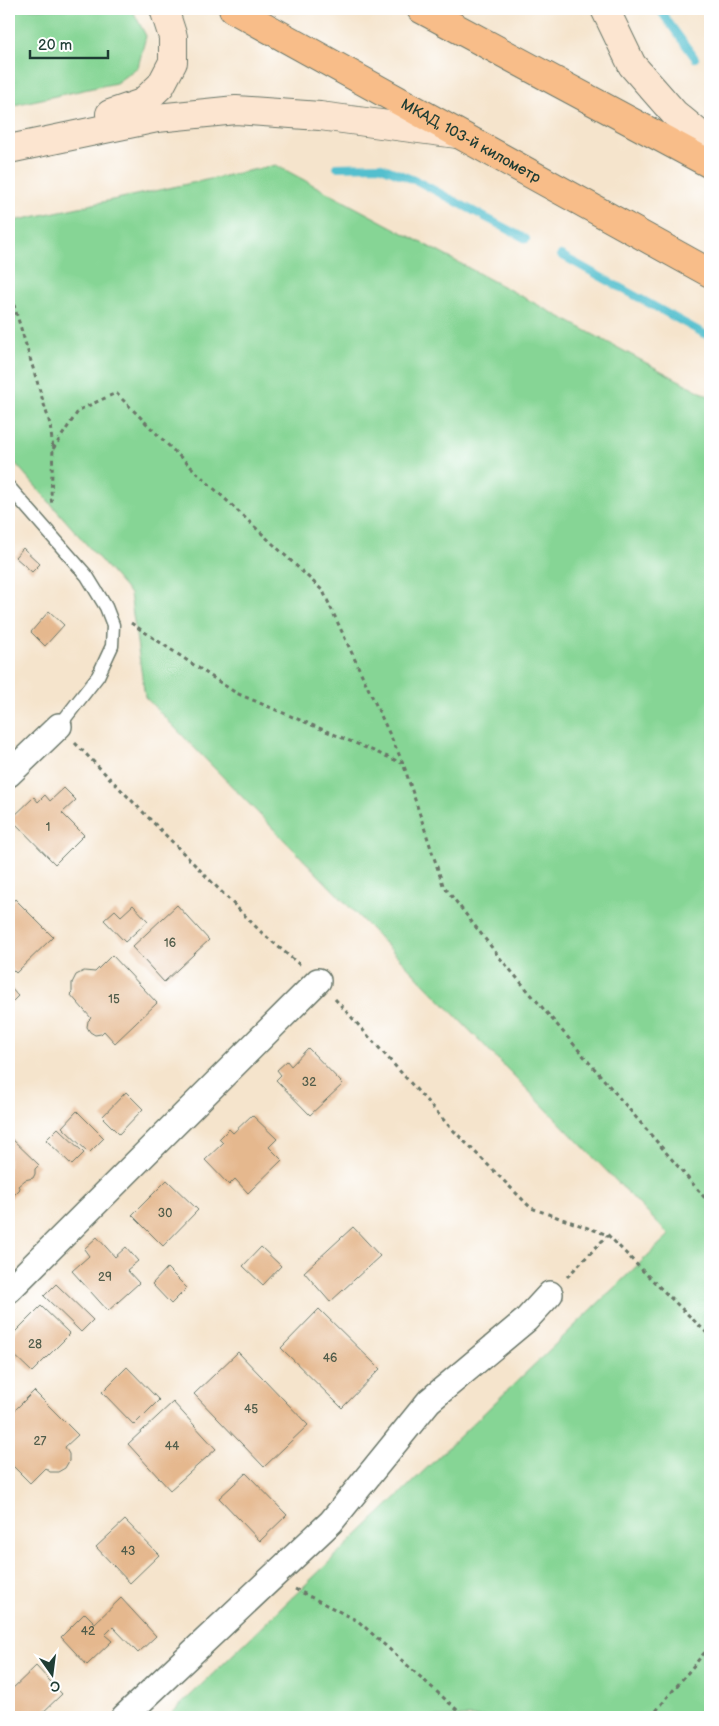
<svg xmlns="http://www.w3.org/2000/svg" width="719" height="1726" font-family="'Balsamiq Sans',sans-serif">
<rect width="100%" height="100%" fill="#fff"/>
<filter id="ink" filterUnits="userSpaceOnUse"><feTurbulence type="fractalNoise" baseFrequency=".02" numOctaves="2"/><feDisplacementMap in="SourceGraphic" scale="10" xChannelSelector="R" yChannelSelector="G"/><feConvolveMatrix kernelMatrix="1 2 1 2 8 2 1 2 1" color-interpolation-filters="sRGB"/></filter>
<filter id="wash" filterUnits="userSpaceOnUse"><feTurbulence type="fractalNoise" baseFrequency=".0096" numOctaves="4" result="noise"/><feDisplacementMap in="SourceGraphic" scale="20" xChannelSelector="R" yChannelSelector="G"/><feGaussianBlur stdDeviation="1.12" result="paint"/><feColorMatrix in="noise" values="0 0 0 0 0 0 0 0 0 0 0 0 0 0 0 0 0 1.4 0 .05"/><feComposite in="paint" operator="in"/></filter>
<g filter="url(#wash)">
<rect width="100%" height="100%" fill="#f5e4cc"/>
<!-- green -->
<g fill="#86d595" stroke="#528964">
<path d="M18 9H132L146 36 138 67 116 83 9 106V23Z"/>
<path d="M276 165 710 397V1717H168L669 1235 145 697 130 594 9 456V222Z"/>
</g>
<g fill="none" stroke-linecap="round" stroke-linejoin="round">
<!-- stream -->
<g stroke="#53bfce" stroke-width="8">
<path d="M659 9 695 58"/>
<path d="M337 167 379 166 419 182 526 239"/>
<path d="M561 255 710 337"/>
</g>
</g>
<g id="blocks">
<!-- building -->
<g fill="#e5b88e">
<path d="M23 548 40 564 32 572 15 557Z"/>
<path d="M49 611 64 625 45 646 31 632Z"/>
<path d="M64 788 76 800 62 813 84 835 55 864 11 819 34 797 38 802 45 795 50 801Z"/>
<path d="M15 899 53 937 16 973 9 966V906Z"/>
<path d="M133 905 148 921 125 942 104 920 115 910 121 916Z"/>
<path d="M177 905 209 940 164 982 132 947Z"/>
<path d="M112 955 157 1003 115 1043 104 1031 101 1034 95 1035 90 1032 87 1027 88 1021 91 1018 70 994 72 992V983L76 975 84 971 95 972Z"/>
<path d="M9 986 18 996 9 1005Z"/>
<path d="M308 1048 343 1084 310 1115 276 1080 281 1075 277 1070 287 1061 291 1066Z"/>
<path d="M126 1092 143 1109 119 1134 102 1117Z"/>
<path d="M77 1111 104 1138 89 1153 62 1127Z"/>
<path d="M252 1115 277 1139 269 1147 282 1160 248 1193 235 1179 229 1185 205 1160 223 1143 219 1139 229 1129 233 1133Z"/>
<path d="M58 1128 84 1153 72 1165 46 1140Z"/>
<path d="M9 1136 39 1165 35 1169V1174L33 1178 25 1180 18 1186 20 1189 9 1200Z"/>
<path d="M167 1180 198 1210 163 1246 132 1215Z"/>
<path d="M353 1227 380 1256 330 1302 304 1272Z"/>
<path d="M97 1237 115 1257 126 1247 138 1261 127 1270 139 1283 108 1311 72 1271 89 1256 84 1249Z"/>
<path d="M261 1247 281 1266 263 1285 243 1266Z"/>
<path d="M167 1268 187 1288 171 1304 152 1284Z"/>
<path d="M56 1284 93 1320 81 1332 44 1296Z"/>
<path d="M41 1306 70 1334 32 1372 9 1350V1338Z"/>
<path d="M319 1309 380 1369 342 1408 281 1348Z"/>
<path d="M238 1352 308 1425 264 1467 194 1394Z"/>
<path d="M127 1367 159 1400 134 1425 102 1392Z"/>
<path d="M34 1391 78 1435 65 1447 69 1454V1461L65 1468 58 1472H50L45 1468 30 1483 9 1462V1416Z"/>
<path d="M173 1402 216 1449 170 1490 128 1444Z"/>
<path d="M246 1473 287 1515 260 1541 219 1498Z"/>
<path d="M125 1520 159 1555 130 1583 96 1547Z"/>
<path d="M121 1598 156 1636 138 1653 113 1627 105 1635 112 1641 87 1665 61 1637 85 1613 95 1623Z"/>
<path d="M36 1666 62 1694 38 1717H20L9 1705V1692Z"/>
</g>
</g>
</g>
<g filter="url(#ink)">
<use href="#blocks" fill-opacity="0" stroke="#6a7769" stroke-width="1"/>
<g fill="none" stroke-linecap="round" stroke-linejoin="round">
<!-- lane casing -->
<g stroke="#6a7769" stroke-width="15">
<path id="lane" d="M9 487 87 576 106 607 113 625 112 646 98 676 59 726"/>
</g>
<!-- street casing -->
<g stroke="#6a7769" stroke-width="28">
<g id="street">
<path d="M9 774 59 726"/>
<path d="M9 1290 318 981"/>
<path d="M124 1717 331 1522 429 1401 526 1320 550 1294"/>
</g>
</g>
<!-- secondary casing -->
<g stroke="#6a7769" stroke-width="30">
<g id="secondary">
<path d="M605 9 632 65 674 113 710 143"/>
<path d="M110 114 142 103 161 85 173 62V37L164 9"/>
<path d="M9 149 157 118 236 110 320 116 457 134"/>
</g>
</g>
<!-- highway casing -->
<g stroke="#6a7769" stroke-width="30">
<g id="highway">
<path id="s1" d="M233 9 710 273"/>
<path d="M421 9 710 164"/>
</g>
</g>
<!-- path -->
<g stroke="#6a7769" stroke-width="3" stroke-dasharray="4 4" stroke-linecap="butt">
<path d="M9 289 50 424 53 449 51 496 52 506"/>
<path d="M53 449 79 410 116 393 174 451 323 591 403 763 443 885 500 958 710 1204"/>
<path d="M131 623 236 693 402 763"/>
<path d="M75 743 262 933 300 965"/>
<path d="M335 999 451 1128 531 1208 608 1235 646 1274 710 1336"/>
<path d="M567 1277 608 1235"/>
<path d="M295 1589 358 1621 465 1717"/>
<path d="M651 1717 710 1646"/>
</g>
<!-- lane -->
<use href="#lane" stroke="#fff" stroke-width="12"/>
<!-- street -->
<use href="#street" stroke="#fff" stroke-width="25"/>
<!-- secondary -->
<use href="#secondary" stroke="#fce5d0" stroke-width="28"/>
<!-- highway -->
<use href="#highway" stroke="#f8bd89" stroke-width="28"/>
</g>
</g>
<g text-anchor="middle" stroke-width="5" stroke-linejoin="round" paint-order="stroke">
<!-- number labels -->
<g font-size="12" fill="#505c4a">
<text x="48" y="831">1</text>
<text x="170" y="947">16</text>
<text x="114" y="1003">15</text>
<text x="309" y="1086">32</text>
<text x="165" y="1217">30</text>
<text x="105" y="1281">29</text>
<text x="35" y="1348">28</text>
<text x="330" y="1362">46</text>
<text x="251" y="1413">45</text>
<text x="40" y="1445">27</text>
<text x="172" y="1450">44</text>
<text x="128" y="1555">43</text>
<text x="88" y="1635">42</text>
</g>
<!-- street labels -->
<g font-size="15" fill="#1f3d34" stroke="#fff">
<text dy="5" stroke="none"><textPath href="#s1" startOffset="272">МКАД, 103-й километр</textPath></text>
</g>
</g>
<!-- margin -->
<rect width="719" height="1726" fill="none" stroke="#fff" stroke-width="30"/>
<!-- north arrow -->
<g transform="translate(52 1674) rotate(166)" stroke="#ffffff" stroke-width="4" paint-order="stroke">
<path d="M0-4L9 19L0 12L-9 19Z" fill="#1f3d34"/>
<text y="-8" font-size="14" font-weight="bold" text-anchor="middle" fill="#1f3d34">С</text>
</g>
<!-- scale -->
<path d="M30 50v8h78v-8" fill="none" stroke="#1f3d34" stroke-width="2.5"/>
<text x="38" y="50" font-size="15" fill="#1f3d34" stroke="#ffffff" stroke-width="4" paint-order="stroke">20 m</text>
</svg>
